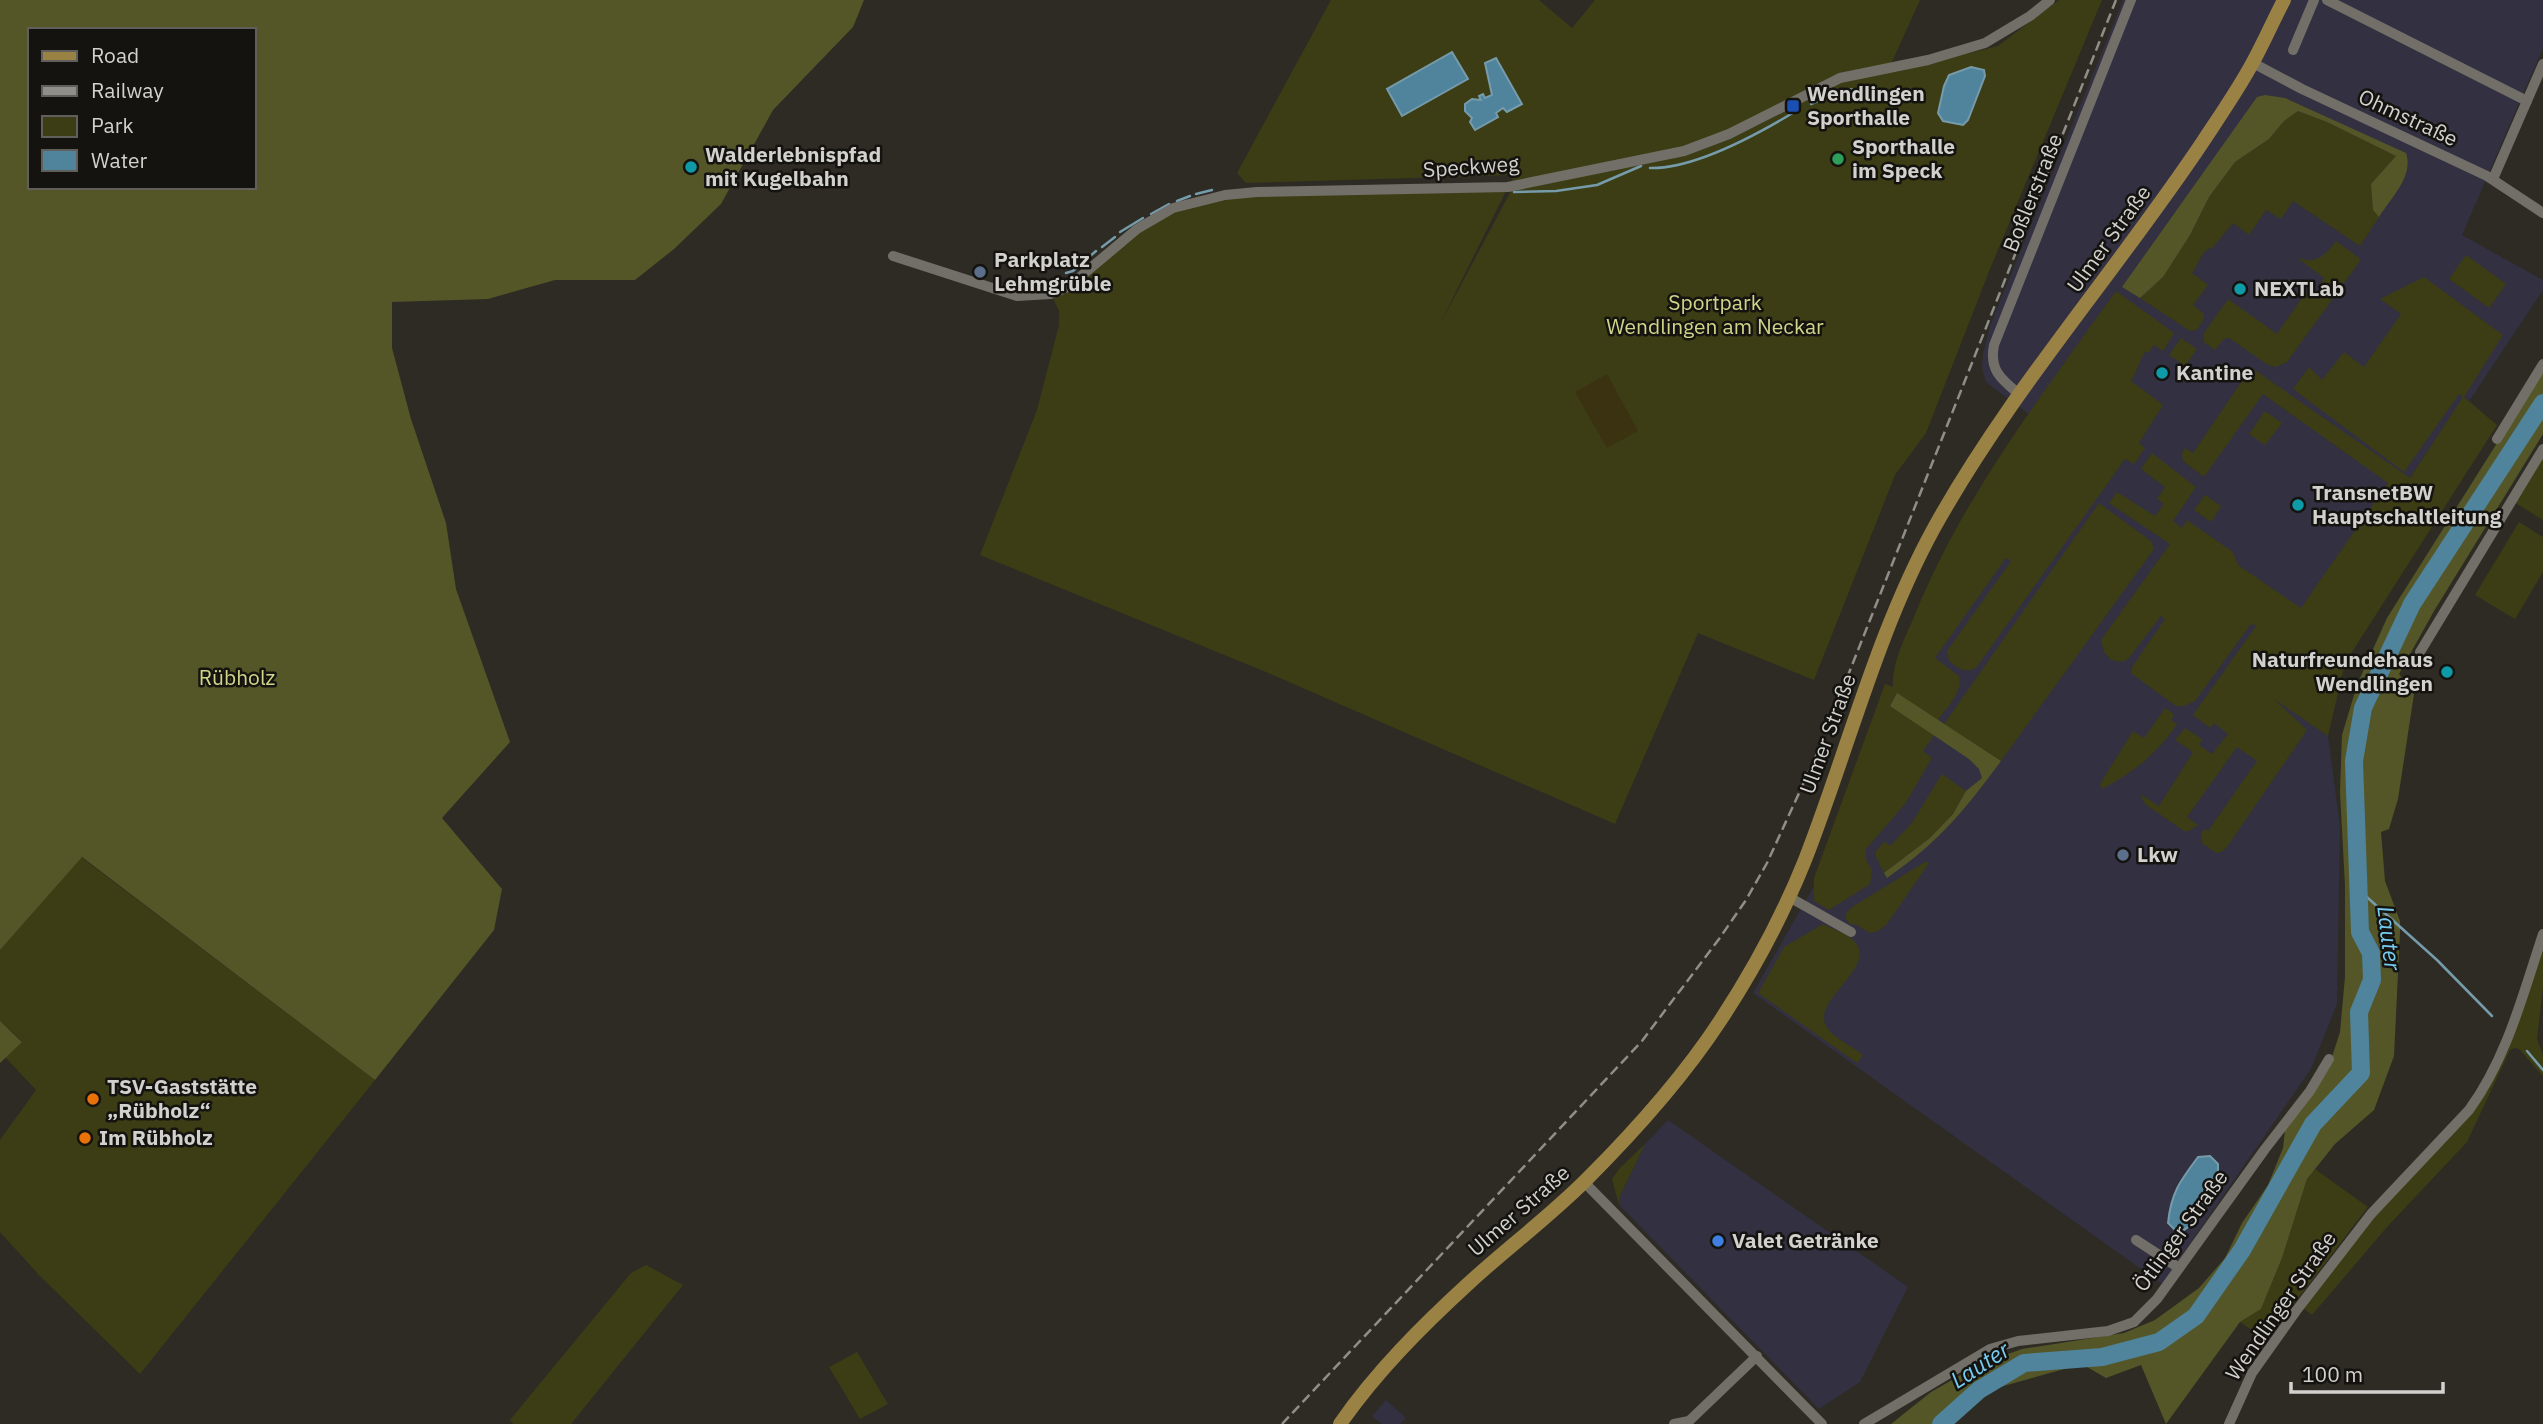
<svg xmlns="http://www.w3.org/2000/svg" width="2543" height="1424" font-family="'IBM Plex Sans',sans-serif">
<rect width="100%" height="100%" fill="#2d2b24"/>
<!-- industrial -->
<g fill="#323041">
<path d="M2123 0H2543V48L2462 235 2543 280V290L2470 400 2463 398 2267 693 2328 736 2340 826 2337 1004 2311 1069 2162 1284 1753 993 1839 842 1891 695 2030 415 1986 382 1982 368 1983 354 1990 326Z"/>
<path d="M1668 1120 1908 1287 1860 1382 1819 1409 1619 1205 1620 1196 1645 1144Z"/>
<path d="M1386 1400 1406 1418 1400 1424H1382L1372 1416Z"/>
</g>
<!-- green -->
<g fill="#3c3d15">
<path d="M1331 0H1539L1572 28 1595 0H1920L1887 73 1998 46 2059 0H2102L1990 269 1926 433 1895 475 1814 680 1698 633 1615 824 1266 672 980 555 1037 410 1059 325V311L1051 294 1173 208 1225 195 1508 187 1439 326 1511 191 1513 175 1246 183 1237 173Z"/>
<path d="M2298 111 2327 122 2396 156 2371 184 2373 210 2379 217 2360 246 2293 201 2281 219 2266 210 2249 235 2233 223 2212 248C2202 249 2198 265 2192 273L2208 285 2193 305 2204 314V319L2197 330 2190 331 2140 298 2163 277 2190 235 2209 197 2235 162 2269 139 2284 121Z"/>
<path d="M2336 241 2359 258 2360 261 2287 362 2276 367 2268 365 2229 338 2224 339 2215 350 2204 342V333L2228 299 2277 334 2306 292 2312 296 2320 289 2319 286 2324 278 2296 257C2315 265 2324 257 2336 241Z"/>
<path d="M2466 255 2506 284 2489 308 2449 279Z"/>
<path d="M2424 277 2503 335 2464 397 2497 425 2345 663 2328 736 2274 699 2307 730 2227 847 2221 852 2216 853 2202 843 2201 834 2204 829 2208 831 2257 761 2237 747 2187 817 2198 825 2189 831H2184L2145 804 2140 794 2159 806 2193 752 2175 740 2185 728 2202 739 2199 745 2212 754 2228 734 2214 723 2210 728 2193 715 2256 626 2251 624 2195 701 2184 706H2176L2132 674V667L2165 619 2161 616 2129 658 2123 662 2111 660 2104 652 2101 640 2170 544 2109 503 2117 492 2155 516 2164 504 2157 499 2165 487 2141 469 2152 453 2196 487 2173 521 2182 528 2187 520 2233 552 2238 565 2301 608 2388 483 2263 394 2204 477 2183 461 2182 453 2185 448 2193 453 2246 375 2241 371 2252 368 2410 478 2463 397 2459 394 2404 472 2293 389 2309 367 2322 380 2344 352 2364 367 2401 314 2380 299Z"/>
<path d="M2116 291 2174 333 2163 351 2154 345 2149 352H2145C2139 361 2137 372 2131 381L2163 405 2139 443 2145 448 2134 464 2125 459 1976 668C1964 674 1959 668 1949 661L1947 651 2011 561 2006 558 1935 658 1959 676C1963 692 1947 707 1938 720L1896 694 1890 706 1935 734 1923 751 1932 758 1905 804 1866 849V860L1872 870 1870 884 1829 910 1814 901V878L1885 684 1893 687C1892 662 1904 640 1914 617 1962 497 2042 395 2116 291Z"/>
<path d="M2181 338 2197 349 2185 366 2169 355Z"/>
<path d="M2265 411 2282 423 2265 445 2249 434Z"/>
<path d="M2543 456V520L2514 502Z"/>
<path d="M2205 495 2221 506 2211 522 2194 510Z"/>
<path d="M2099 503 2151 541 2154 549 2001 761 1944 724Z"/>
<path d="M2519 522 2543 537V572L2515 619 2475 595Z"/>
<path d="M2165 708 2174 714 2171 720 2177 724C2156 755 2135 771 2102 789L2100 784 2133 731 2144 738Z"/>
<path d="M1942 774 1966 791 1953 814 1930 838 1884 873 1876 857V851L1885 841 1890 846 1911 824Z"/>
<path d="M81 857 375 1080 140 1374 39 1275 0 1232V1140L36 1090 5 1057 22 1041 0 1021V950Z"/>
<path d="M1925 862 1929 863 1887 924 1878 931 1870 933 1855 924 1851 925 1846 919V914L1852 907Z"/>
<path d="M1823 924C1833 929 1850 935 1856 943 1876 970 1807 1002 1828 1029 1836 1039 1853 1047 1863 1055L1857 1063 1758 993 1784 947Z"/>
<path d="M2543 944V987L2537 1039 2543 1055V1076L2519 1049 2515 1048 2510 1050 2467 1142 2387 1227 2312 1315 2302 1307 2370 1218 2482 1097Z"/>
<path d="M1645 1144 1620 1196 1619 1205 1612 1179 1619 1169Z"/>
<path d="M2315 1169 2368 1207 2266 1340 2240 1322 2261 1309 2282 1258 2307 1179Z"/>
<path d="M646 1265 683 1285 571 1424H513L510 1420 631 1273Z"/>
<path d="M857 1352 888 1404 860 1419 829 1367Z"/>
</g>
<!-- forest -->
<g fill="#545627" fill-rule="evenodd">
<path d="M0 0H864L853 27 773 110 721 204 674 249 635 280H555L488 299 392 302V348L411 419 446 523 456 589 510 742 442 818 502 889 494 930 375 1080 82 857 0 950ZM30 30H254V187H30Z"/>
<path d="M2265 95 2285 98 2406 153C2414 176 2391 198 2379 217L2373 210 2371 184 2396 156 2327 122 2298 111 2284 121 2269 139 2235 162 2209 197 2190 235 2163 277 2140 298 2122 287 2257 97Z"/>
<path d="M2543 370V434L2434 611 2399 674 2414 694 2398 799 2389 829 2381 832 2385 881 2400 921V932L2394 1056 2374 1110 2335 1144 2307 1179 2282 1258 2261 1309 2240 1322 2166 1424 2141 1365 2106 1378 2082 1364 1993 1389 1953 1424H1891L1931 1392 1980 1364 2022 1349 2124 1333 2155 1320 2199 1288 2225 1258 2242 1223 2268 1185 2283 1148 2285 1130 2330 1063 2340 1032 2345 977V886L2340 792 2342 735 2357 685 2387 618Z"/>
<path d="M1897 693 2001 761C1964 811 1939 842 1887 878L1884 873 1930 838 1953 814 1966 791 1982 778 1979 769 1969 759 1890 706Z"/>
<path d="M0 1021 22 1042 0 1063Z"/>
</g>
<!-- sand -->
<path fill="#3a3211" d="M1607 374 1638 431 1607 448 1575 392Z"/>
<!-- water -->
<g fill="#4f849c" stroke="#769bab" stroke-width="2">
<path d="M1452 52 1468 79 1402 116 1387 89Z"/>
<path d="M1496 58 1522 104 1507 112 1503 108 1496 113 1498 117 1475 130 1470 122 1472 118 1465 111V104L1472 99 1481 100 1479 96 1483 94 1485 98 1492 95 1485 63Z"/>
<path d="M1971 67 1984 70 1985 76 1968 120 1963 125 1943 121 1938 113 1944 86 1949 75Z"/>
<path d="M2210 1156 2218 1164V1187L2191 1225 2184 1230H2175L2168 1223C2171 1193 2180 1181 2198 1157Z"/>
</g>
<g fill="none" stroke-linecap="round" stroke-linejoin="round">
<!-- stream -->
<g stroke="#769bab" stroke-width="2.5">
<path d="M1811 104 1843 90 1877 88"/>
<path d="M1650 168C1695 169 1758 134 1796 111"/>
<path d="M1514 192 1556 191 1597 185 1641 166"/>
<path d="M1196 194 1212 190"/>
<path d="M1177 201 1190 196"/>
<path d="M1151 214 1169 204"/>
<path d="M1120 232 1143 218"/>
<path d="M1102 247 1115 237"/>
<path d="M1066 273 1073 271 1096 251"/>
<path d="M2359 890 2437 960 2492 1016"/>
<path d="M2527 1051 2543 1070"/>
</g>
<!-- river -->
<path stroke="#4f849c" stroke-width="18" d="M1941 1424 1979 1390 2024 1363 2102 1357 2159 1342 2196 1316 2242 1250 2313 1124 2361 1073 2359 1012 2372 980 2371 953 2360 932 2354 761 2363 708 2412 604 2543 403"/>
<!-- minor -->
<g stroke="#726f68" stroke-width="10">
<path d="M2327 0 2527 101"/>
<path d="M2293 50 2314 0"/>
<path d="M2253 63 2302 89 2487 176 2543 213"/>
<path d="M2493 179 2543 64"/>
<path d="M893 256 1017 296 1051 294 1068 287 1137 229 1173 208 1225 195 1257 192 1508 187 1684 151 1729 134 1840 78 1928 60 1985 43 2030 16 2050 0"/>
<path d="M2019 394C2001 379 1989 370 1994 345L2131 0"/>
<path d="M2497 439 2543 364"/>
<path d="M2420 652 2543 449"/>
<path d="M1789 897 1851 932"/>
<path d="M1584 1182 1822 1424"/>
<path d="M2136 1240 2179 1268"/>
<path d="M1674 1424 1689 1421 1757 1356"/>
<path d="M1864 1424 1990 1349 2018 1341 2108 1331 2134 1322 2157 1299 2265 1149 2310 1091 2329 1059"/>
<path d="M2229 1424 2252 1373 2296 1311 2371 1214 2469 1110C2507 1058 2523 994 2543 934"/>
</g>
<!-- major -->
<path stroke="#9a8245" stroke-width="14" d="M1340 1424C1376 1372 1422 1326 1469 1283 1507 1248 1549 1217 1586 1180 1635 1131 1682 1079 1720 1021 1753 971 1783 915 1805 860 1848 750 1877 632 1934 528 2010 391 2115 273 2202 143 2219 117 2238 90 2253 62 2264 42 2273 21 2284 0"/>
<!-- rail -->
<path stroke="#908e89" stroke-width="2.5" stroke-dasharray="10 5" stroke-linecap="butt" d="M1282 1424 1642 1041 1719 939 1746 900 1767 863 1816 756 2116 0"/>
</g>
<!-- markers -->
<rect fill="#1a4fb4" stroke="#141310" stroke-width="2.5" x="1786" y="99" width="14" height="14" rx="3.5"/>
<circle fill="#2e9e5b" stroke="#141310" stroke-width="2.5" cx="1838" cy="159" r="7"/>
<g fill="#0f9aa8" stroke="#141310" stroke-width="2.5">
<circle cx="691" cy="167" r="7"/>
<circle cx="2240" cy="289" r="7"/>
<circle cx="2162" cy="373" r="7"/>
<circle cx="2298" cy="505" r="7"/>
<circle cx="2447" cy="672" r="7"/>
</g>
<g fill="#5c6f8a" stroke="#141310" stroke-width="2.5">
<circle cx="980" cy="272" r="7"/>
<circle cx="2123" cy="855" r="7"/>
</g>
<g fill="#e8710a" stroke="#141310" stroke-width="2.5">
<circle cx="93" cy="1099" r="7"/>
<circle cx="85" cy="1138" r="7"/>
</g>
<circle fill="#3f7fe0" stroke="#141310" stroke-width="2.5" cx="1718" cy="1241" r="7"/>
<g text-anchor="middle" stroke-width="5" stroke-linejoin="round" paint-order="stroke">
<!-- poi labels -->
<g font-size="21" font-weight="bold" fill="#d2d1cd" stroke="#141310" text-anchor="start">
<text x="1807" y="101">Wendlingen<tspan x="1807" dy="24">Sporthalle</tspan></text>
<text x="1852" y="154">Sporthalle<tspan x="1852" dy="24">im Speck</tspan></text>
<text x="705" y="162">Walderlebnispfad<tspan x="705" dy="24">mit Kugelbahn</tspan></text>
<text x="994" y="267">Parkplatz<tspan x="994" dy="24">Lehmgrüble</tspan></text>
<text x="2254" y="296">NEXTLab</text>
<text x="2176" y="380">Kantine</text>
<text x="2312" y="500">TransnetBW<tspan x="2312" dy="24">Hauptschaltleitung</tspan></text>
<text x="2433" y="667" text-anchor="end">Naturfreundehaus<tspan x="2433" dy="24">Wendlingen</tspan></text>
<text x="2137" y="862">Lkw</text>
<text x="107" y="1094">TSV-Gaststätte<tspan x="107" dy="24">„Rübholz“</tspan></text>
<text x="99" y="1145">Im Rübholz</text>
<text x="1732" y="1248">Valet Getränke</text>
</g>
<!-- street labels -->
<g font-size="21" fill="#d2d1cd" stroke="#141310">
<text transform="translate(2408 118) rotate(25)" y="7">Ohmstraße</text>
<text transform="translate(1471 167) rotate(-4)" y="7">Speckweg</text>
<text transform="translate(2033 193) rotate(-68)" y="7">Boßlerstraße</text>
<text transform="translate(2109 239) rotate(-54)" y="7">Ulmer Straße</text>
<text transform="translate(1828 734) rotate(-70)" y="7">Ulmer Straße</text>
<text transform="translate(1519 1211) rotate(-41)" y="7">Ulmer Straße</text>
<text transform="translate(2181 1231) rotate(-54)" y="7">Ötlinger Straße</text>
<text transform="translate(2281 1306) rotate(-55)" y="7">Wendlinger Straße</text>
</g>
<!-- park labels -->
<g font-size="21" fill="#d1d589" stroke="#141310">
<text x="1715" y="310">Sportpark<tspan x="1715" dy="24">Wendlingen am Neckar</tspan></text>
<text x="237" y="685">Rübholz</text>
</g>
<!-- water labels -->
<g font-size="23" font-style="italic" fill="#78ccf2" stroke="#141310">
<text transform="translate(2389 938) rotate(83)" y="8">Lauter</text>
<text transform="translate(1980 1365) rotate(-33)" y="8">Lauter</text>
</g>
</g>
<!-- legend -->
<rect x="28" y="28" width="228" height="161" fill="#141310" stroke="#605f5c" stroke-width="2"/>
<rect x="42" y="51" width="35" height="10" fill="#9a8245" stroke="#605f5c" stroke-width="2"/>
<text x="91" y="63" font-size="21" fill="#d2d1cd">Road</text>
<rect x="42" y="86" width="35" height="10" fill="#908e89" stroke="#605f5c" stroke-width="2"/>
<text x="91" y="98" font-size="21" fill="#d2d1cd">Railway</text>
<rect x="42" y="116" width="35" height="21" fill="#3c3d15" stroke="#605f5c" stroke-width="2"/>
<text x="91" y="133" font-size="21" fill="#d2d1cd">Park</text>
<rect x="42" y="150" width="35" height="21" fill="#4f849c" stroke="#605f5c" stroke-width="2"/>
<text x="91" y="168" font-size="21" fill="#d2d1cd">Water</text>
<!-- scale -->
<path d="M2291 1382v10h152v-10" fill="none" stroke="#d2d1cd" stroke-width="3.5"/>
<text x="2302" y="1382" font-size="21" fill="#d2d1cd" stroke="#141310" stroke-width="5" paint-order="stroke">100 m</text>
</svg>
